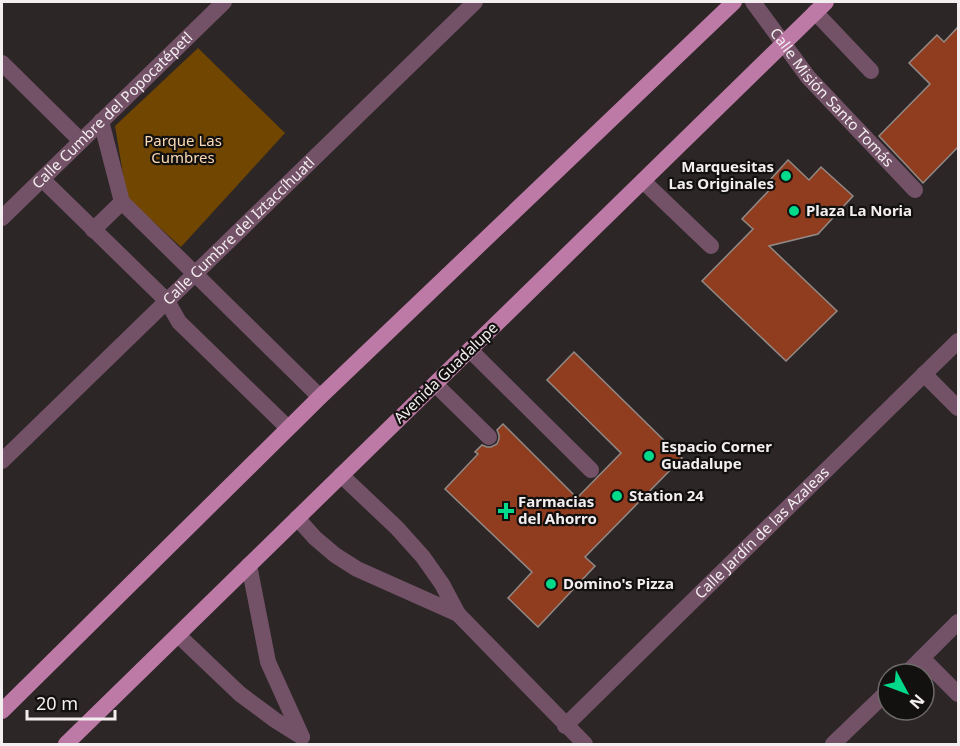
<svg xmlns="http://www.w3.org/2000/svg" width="960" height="746" font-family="'Noto Sans',sans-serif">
<rect width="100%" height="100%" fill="#2d2627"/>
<!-- green -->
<path fill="#714600" d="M198 48 285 133 181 247 127 198 115 126Z"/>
<!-- building -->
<g fill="#8f3d1e" stroke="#928a87" stroke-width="1.5">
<path d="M958 27V147L923 183 879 136 930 84 909 63 937 35 944 42Z"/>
<path d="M788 160 809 180 821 167 853 196 818 234 769 246 837 311 786 361 702 281 753 229 742 219 775 184 770 180Z"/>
<path d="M574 352 682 458 585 557 595 566 538 627 508 598 532 572 445 489 478 454 475 452 482 445 487 447H491L497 444 499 439V435L497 430 503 424 577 498 621 453 547 380Z"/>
</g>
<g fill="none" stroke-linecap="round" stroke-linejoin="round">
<!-- service -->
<g stroke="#735267" stroke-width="16">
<path d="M815 12 871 71"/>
<path d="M643 181 711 246"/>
<path d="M470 350 591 470"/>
<path d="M435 384 489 437"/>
</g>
<!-- minor -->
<g stroke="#735267" stroke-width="16">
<path id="s1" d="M753 2 808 77 915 190"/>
<path d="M2 63 81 141"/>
<path d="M101 121 122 202 320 397"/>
<path d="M42 179 167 301 179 322 288 428"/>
<path id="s2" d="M2 218 224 2"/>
<path d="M93 230 122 202"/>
<path d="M924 374 958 408"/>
<path id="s3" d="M2 461 475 2"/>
<path d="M341 475 397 528 423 557 442 584 458 614 585 744"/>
<path d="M297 518 315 538 335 555 357 569 458 614"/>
<path d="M249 565 268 662 302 737"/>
<path d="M178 635 240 694 275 720 302 737"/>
<path d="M922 658 958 694"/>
<path d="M906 674 958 622"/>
<path id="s4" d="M565 726 958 341"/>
<path d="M833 744 888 691"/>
</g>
<!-- primary -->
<g stroke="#be7aa6" stroke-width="16">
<path d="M2 711 320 397 734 2"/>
<path d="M66 744 826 2"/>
</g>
</g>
<!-- markers -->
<g fill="#01d98b" stroke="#131010" stroke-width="2">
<circle cx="786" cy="176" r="6"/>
<circle cx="794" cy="211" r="6"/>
<circle cx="649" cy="456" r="6"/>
<circle cx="617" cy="496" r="6"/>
<path d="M503 502h6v6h6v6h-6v6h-6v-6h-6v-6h6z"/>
<circle cx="551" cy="584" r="6"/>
</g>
<g text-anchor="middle" stroke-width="4.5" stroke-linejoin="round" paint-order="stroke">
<!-- street labels -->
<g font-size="15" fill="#f3eeef" stroke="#131010">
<text dy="5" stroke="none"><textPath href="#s1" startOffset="124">Calle Misión Santo Tomás</textPath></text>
<text dy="5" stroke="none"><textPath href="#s2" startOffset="154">Calle Cumbre del Popocatépetl</textPath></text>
<text dy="5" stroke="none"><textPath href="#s3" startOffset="330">Calle Cumbre del Iztaccíhuatl</textPath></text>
<text transform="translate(446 373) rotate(-44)" y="5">Avenida Guadalupe</text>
<text dy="5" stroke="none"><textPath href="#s4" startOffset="276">Calle Jardín de las Azaleas</textPath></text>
</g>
<!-- park labels -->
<g font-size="15" fill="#fbdab6" stroke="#131010">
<text x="183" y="146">Parque Las<tspan x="183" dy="17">Cumbres</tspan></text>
</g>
<!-- poi labels -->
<g font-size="15" font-weight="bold" fill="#f3eeef" stroke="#131010" text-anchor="start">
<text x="774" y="172" text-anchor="end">Marquesitas<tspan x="774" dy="17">Las Originales</tspan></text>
<text x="806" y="216">Plaza La Noria</text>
<text x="661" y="452">Espacio Corner<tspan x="661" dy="17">Guadalupe</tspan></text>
<text x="629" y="501">Station 24</text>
<text x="518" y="507">Farmacias<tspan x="518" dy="17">del Ahorro</tspan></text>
<text x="563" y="589">Domino's Pizza</text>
</g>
</g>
<!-- border -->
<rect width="960" height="746" fill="none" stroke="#f3eeef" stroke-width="6"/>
<!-- north arrow -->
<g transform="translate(906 692) rotate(131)"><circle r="28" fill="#131010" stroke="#6d6969" stroke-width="1.5"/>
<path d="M0-4.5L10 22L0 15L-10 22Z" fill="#01d98b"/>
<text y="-9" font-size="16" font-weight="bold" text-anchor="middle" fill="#f3eeef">N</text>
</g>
<!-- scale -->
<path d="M27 710v9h88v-9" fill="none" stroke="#f3eeef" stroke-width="3"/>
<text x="36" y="710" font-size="18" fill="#f3eeef" stroke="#131010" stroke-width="4.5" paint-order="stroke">20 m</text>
</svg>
